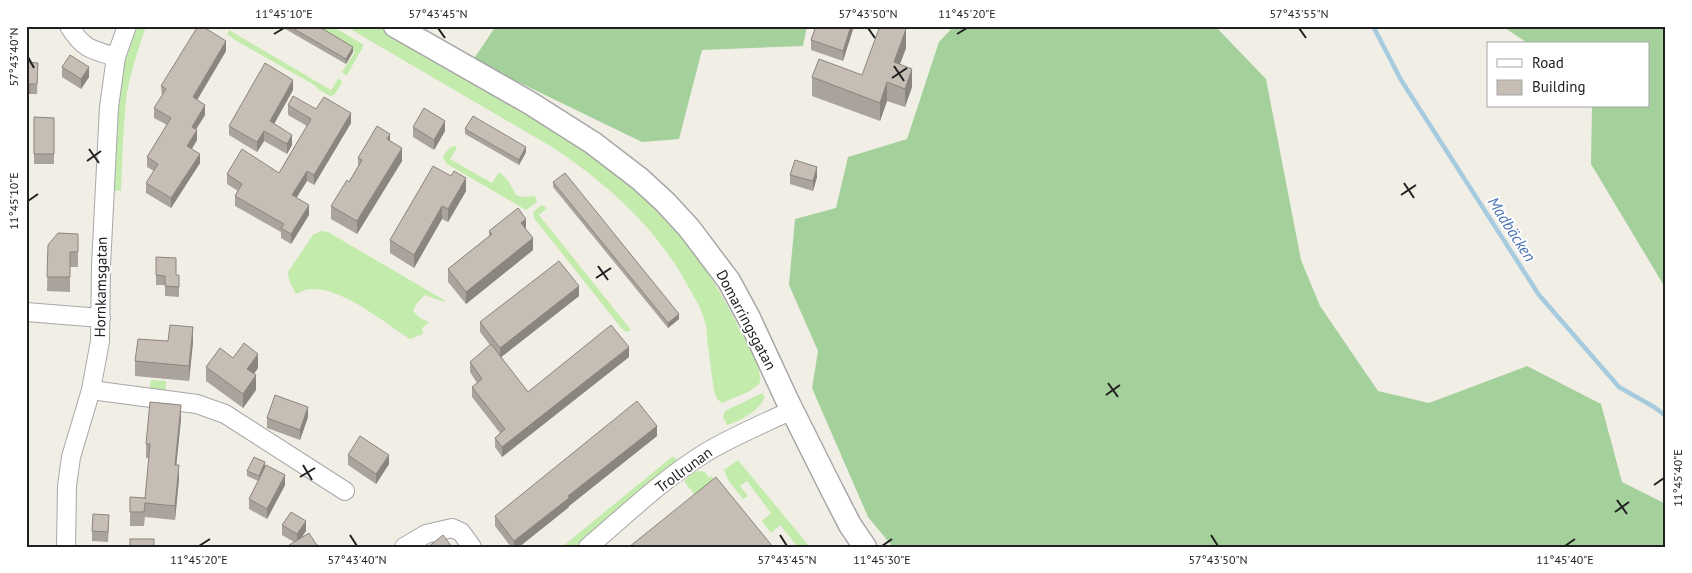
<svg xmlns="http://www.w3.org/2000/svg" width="1692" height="573" font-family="'PT Sans',sans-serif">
<rect width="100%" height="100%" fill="#f1eee6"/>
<!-- grass -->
<g fill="#c3ebac">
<path d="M137 26H146C138 51 129 75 126 101 123 131 122 161 121 191L110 190 118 91 126 58Z"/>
<path d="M312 26H332L364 45 347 75H345L342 72 355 52Z"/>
<path d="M345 26H377C417 49 456 72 496 94 542 121 587 148 628 182 675 222 712 273 739 328 746 341 765 371 759 384L750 391 722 403 717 399 714 391C712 376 710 361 708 346 707 337 707 327 704 319 701 308 695 298 689 288 658 229 608 184 552 147Z"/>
<path d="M229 30 331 90 338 79 341 80 342 83 334 95 330 96 318 89 316 86 235 40 227 34Z"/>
<path d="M455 146 457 148 450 159 492 183 499 172 507 179 516 195 523 197 535 196 537 202 526 210 447 164 443 158C445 152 449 147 455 146Z"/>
<path d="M542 205 547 208 539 215 631 330 626 332 622 329 534 218 533 212Z"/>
<path d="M321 231 328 232 444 300 445 302 425 295 417 303 413 311 420 318 429 322 422 328 423 334 410 339C385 323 342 287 311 289 306 289 301 292 296 294L289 280 288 272 313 235Z"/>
<path d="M151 380 166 381V390L164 391 150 389Z"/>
<path d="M762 393 765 397C759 411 741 421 727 425L723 417 725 411Z"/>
<path d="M673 456 679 462 576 547H562Z"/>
<path d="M738 460 810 547H798L780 525 771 533 762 521 771 513 747 481 740 486 748 496 743 499 728 480 724 470Z"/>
<path d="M700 471 705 472 709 478 711 476 716 483 702 504 684 481 694 472Z"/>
</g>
<!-- forest -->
<g fill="#a4d09b">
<path d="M496 26H807L803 46 702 50 679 139 642 142 473 60Z"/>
<path d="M954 26H1215L1266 79 1301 260 1320 306 1378 391 1429 403 1527 366 1601 404 1622 482 1666 504V547H893L868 517 812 388 818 351 789 285 795 219 836 208 848 157 907 139 939 42Z"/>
<path d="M1502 26H1666V289L1591 164 1592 106H1648V44H1529Z"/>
</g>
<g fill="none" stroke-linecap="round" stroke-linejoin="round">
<!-- stream -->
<path stroke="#a6cbdf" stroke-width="4.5" d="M1373 26 1401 80 1539 295 1619 387 1654 407 1666 416"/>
<!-- minor casing -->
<g stroke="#a7a7a7" stroke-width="20">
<g id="minor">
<path d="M69 26C83 49 92 50 116 57"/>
<path d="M26 312 101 318"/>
<path d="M91 390 197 404 225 414 345 491"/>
<path d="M66 547 67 486 71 457 91 390 100 341 101 266 109 107 116 57 127 26"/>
<path d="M404 547 426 534 452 528 461 532 472 547"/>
<path d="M588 547C626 515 663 479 705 453 733 436 763 424 792 410"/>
</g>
</g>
<!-- tertiary casing -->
<g stroke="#a7a7a7" stroke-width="25">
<path id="tertiary" d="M395 26 530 103 593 143 640 179 665 202 689 228 729 281 749 318 787 400 830 486 850 525 865 547"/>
</g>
<!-- minor -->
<use href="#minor" stroke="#fff" stroke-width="18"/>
<!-- tertiary -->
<use href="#tertiary" stroke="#fff" stroke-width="22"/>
</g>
<!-- wall -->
<g fill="#aaa39c">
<path d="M280 26H318L353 52 346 64Z"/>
<path d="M816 26H854L843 61 811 50V40Z"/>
<path d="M906 48 900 64 912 87 905 107 887 101 880 121 812 96V77L862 75Z"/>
<path d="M226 51 197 100 205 115 196 129 197 140 192 149 200 163 171 208 146 193V183L154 171 147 167V157L167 125 154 118V108L162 96 161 86Z"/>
<path d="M26 62 38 63 37 94H29V104H26Z"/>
<path d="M62 67 89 77 81 89 62 77Z"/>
<path d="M293 90 274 124 292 145 287 154 264 141 257 152 229 135V126Z"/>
<path d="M288 105 316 109 351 123 314 185 307 181 296 198 309 215 291 244 281 238V232L235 206V196L238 191 227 184V174L279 173 307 126 288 115Z"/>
<path d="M34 117 54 118V164H34Z"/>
<path d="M413 127 445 131 434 150 413 137Z"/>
<path d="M465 129 526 152 519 165 465 134Z"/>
<path d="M390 141 402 161 357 234 331 219V206L349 182 358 166V158Z"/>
<path d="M790 175 817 177 813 191 790 184Z"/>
<path d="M553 182 679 319 668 328 553 187Z"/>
<path d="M466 191 448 222 442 219 414 268 390 253V240Z"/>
<path d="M526 229 533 250 466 304 448 282V269L489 236V231Z"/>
<path d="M78 234V267H70V292L47 291 48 245Z"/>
<path d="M156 275H179V297L165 296V285H156Z"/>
<path d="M579 296 501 357 528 392 629 357 502 457 495 447V438L500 433 472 397V387L477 383 470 372V362L490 345 480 332V322Z"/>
<path d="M168 341 193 342 189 381 135 376V361Z"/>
<path d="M233 358 258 368 254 374 256 390 243 408 206 381V367Z"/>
<path d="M308 417 300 440 267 428V418Z"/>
<path d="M181 419 176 465 179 479 175 520 145 517 144 526H130V497L145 498 149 458H146V444Z"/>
<path d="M657 436 569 506V507L519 547H511L495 526V516Z"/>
<path d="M348 455 389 464 376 484 348 465Z"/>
<path d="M265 466 285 485 267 519 249 509V499L258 481 247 476V471Z"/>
<path d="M109 525 108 542 92 541V531Z"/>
<path d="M282 525 306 531 301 537 316 544 294 542 282 535Z"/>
</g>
<!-- shaded-wall -->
<g fill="#8b857f">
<path d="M851 26H854L843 61V51Z"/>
<path d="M906 29V48L894 80V62Z"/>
<path d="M226 41V51L193 107V97Z"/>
<path d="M353 47V52L346 64V59Z"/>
<path d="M89 67V77L81 89V79Z"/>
<path d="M912 69V87L905 107V89Z"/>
<path d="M293 80V90L270 131V121Z"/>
<path d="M887 82V101L880 121V103Z"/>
<path d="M205 105V115L192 136V127Z"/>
<path d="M351 113V123L314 185V175Z"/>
<path d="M445 121V131L434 150V140Z"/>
<path d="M197 130V140L187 156V146Z"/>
<path d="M264 131V141L257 152V142Z"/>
<path d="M390 134V146L387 139Z"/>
<path d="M292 135V145L287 154V144Z"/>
<path d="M526 147V152L519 165V160Z"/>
<path d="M402 148V161L357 234V221Z"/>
<path d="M200 154V163L171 208V198Z"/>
<path d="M817 167V177L813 191V181Z"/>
<path d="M307 171V181L292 205V195Z"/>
<path d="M466 178V191L448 222V209Z"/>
<path d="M309 205V215L291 244V234Z"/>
<path d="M442 206V219L414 268V255Z"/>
<path d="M526 219V231L521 223Z"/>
<path d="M533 238V250L466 304V292Z"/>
<path d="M579 286V296L500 358V348Z"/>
<path d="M679 314V319L668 328V323Z"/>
<path d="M193 327V342L189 381V366Z"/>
<path d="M629 347V357L502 457V447Z"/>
<path d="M258 354V368L247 383V369Z"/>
<path d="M256 375V390L243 408V394Z"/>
<path d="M181 405V419L175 479V465Z"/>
<path d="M308 407V417L300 440V430Z"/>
<path d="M657 426V436L569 506V507L519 547H514V541L568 496Z"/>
<path d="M389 455V464L376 484V474Z"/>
<path d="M265 462V467L259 481V476Z"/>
<path d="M179 465V479L175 520V506Z"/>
<path d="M285 475V485L267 519V509Z"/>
<path d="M306 521V531L297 544V534Z"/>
</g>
<!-- building -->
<g fill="#c6beb5" stroke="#8b857f">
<path d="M198 26H202L226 41 193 97 205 105 192 127 197 130 187 146 200 154 171 198 146 183 158 164 147 157 171 118 154 108 166 89 161 86Z"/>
<path d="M289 26H318L353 47 346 59Z"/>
<path d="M816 26H851L843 51 811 40Z"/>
<path d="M880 26H897L906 29 894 62 912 69 905 89 887 82 880 103 812 77 819 59 862 75Z"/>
<path d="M70 55 89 67 81 79 62 67Z"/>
<path d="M26 62 38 63 37 84H29V94H26Z"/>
<path d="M265 63 293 80 270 121 292 135 287 144 264 131 257 142 229 126Z"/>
<path d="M293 96 316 109 324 97 351 113 314 175 307 171 292 195 309 205 291 234 281 228 284 224 235 196 242 184 227 174 242 149 279 173 311 119 288 105Z"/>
<path d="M424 108 445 121 434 140 413 127Z"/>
<path d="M473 116 526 147 519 160 465 129Z"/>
<path d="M34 117 54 118V154H34Z"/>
<path d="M377 126 390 134 387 139 402 148 357 221 331 206 347 180 349 182 362 160 358 158Z"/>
<path d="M795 160 817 167 813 181 790 175Z"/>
<path d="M433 166 451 176 454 171 466 178 448 209 442 206 414 255 390 240Z"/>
<path d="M565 173 679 314 668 323 553 182Z"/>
<path d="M518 208 526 219 521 223 533 238 466 292 448 269 492 234 489 231Z"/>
<path d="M58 233 78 234V252H70V277H47L48 245Z"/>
<path d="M156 257 176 258V275H179V287L165 286V276L156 275Z"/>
<path d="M559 261 579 286 500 348 480 322Z"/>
<path d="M170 325 193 327 189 366 135 361 138 339 168 341Z"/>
<path d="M611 325 629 347 502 447 495 438 505 429 472 387 482 379 470 362 491 344 528 392Z"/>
<path d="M244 343 258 354 247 369 256 375 243 394 206 367 220 348 233 358Z"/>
<path d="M275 395 308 407 300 430 267 418Z"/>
<path d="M637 401 657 426 568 496 569 498 514 541 495 516Z"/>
<path d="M150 402 181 405 175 465H179L175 506 145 503 144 512H130V497L145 498V499L150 444H146Z"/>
<path d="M360 436 389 455 376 474 348 455Z"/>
<path d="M254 457 265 462 259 476 247 471Z"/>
<path d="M266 465 285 475 267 509 249 499Z"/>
<path d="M716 477 773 547H629Z"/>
<path d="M291 512 306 521 297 534 282 525Z"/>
<path d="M93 514 109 515 108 532 92 531Z"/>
<path d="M309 533 316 544 320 547H286Z"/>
<path d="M443 535 452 547H428Z"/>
<rect x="130" y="539" width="24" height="8"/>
</g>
<!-- ticks -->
<path fill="none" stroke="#202020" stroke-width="2" d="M438 28 445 38M868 28 875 38M1299 28 1306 38M274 34 284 28M957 34 967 28M28 57 34 68M894 66 904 81M892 78 907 68M89 149 99 163M87 161 101 151M1404 183 1414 198M1401 195 1416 185M28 201 38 194M598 266 608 280M596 278 611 268M1108 383 1118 397M1106 395 1120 385M303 465 312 480M300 477 315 468M1654 485 1664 478M1617 500 1627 514M1615 512 1629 502M350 535 357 546M780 535 787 546M1211 535 1218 546M199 546 210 539M882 546 892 539M1565 546 1575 539"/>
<g text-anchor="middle" stroke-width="4" stroke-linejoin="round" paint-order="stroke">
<!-- street labels -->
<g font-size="15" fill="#202020" stroke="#fff">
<text transform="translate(101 287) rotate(-89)" y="5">Hornkamsgatan</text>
<text transform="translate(746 320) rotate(62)" y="5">Domarringsgatan</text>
<text transform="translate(684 470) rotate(-36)" y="5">Trollrunan</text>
</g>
<!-- water labels -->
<g font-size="16" font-style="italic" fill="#4a71b2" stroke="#fff">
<text transform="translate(1512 229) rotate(57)" y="6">Madbäcken</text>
</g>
</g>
<!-- border -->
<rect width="1692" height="573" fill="none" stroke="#ffffff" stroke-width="55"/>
<!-- legend -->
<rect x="1487" y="42" width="162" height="65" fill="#ffffff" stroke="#a6a6a6"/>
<rect x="1497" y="59" width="25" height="8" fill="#ffffff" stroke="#a6a6a6"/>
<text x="1532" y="68" font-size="15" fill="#202020">Road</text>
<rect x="1497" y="80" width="25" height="15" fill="#c6beb5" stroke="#a6a6a6"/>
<text x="1532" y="92" font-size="15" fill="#202020">Building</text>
<rect x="28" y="28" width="1636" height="518" fill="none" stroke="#202020" stroke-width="2"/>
<g font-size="12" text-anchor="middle" fill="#202020">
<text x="284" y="18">11°45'10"E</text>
<text x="438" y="18">57°43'45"N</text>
<text x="868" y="18">57°43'50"N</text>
<text x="967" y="18">11°45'20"E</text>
<text x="1299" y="18">57°43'55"N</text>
<text transform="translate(14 57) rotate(-90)" y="4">57°43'40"N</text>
<text transform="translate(14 201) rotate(-90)" y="4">11°45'10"E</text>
<text transform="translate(1678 478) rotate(-90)" y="4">11°45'40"E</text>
<text x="199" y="564">11°45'20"E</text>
<text x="357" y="564">57°43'40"N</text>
<text x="787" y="564">57°43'45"N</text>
<text x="882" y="564">11°45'30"E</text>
<text x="1218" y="564">57°43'50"N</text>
<text x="1565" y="564">11°45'40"E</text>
</g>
</svg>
